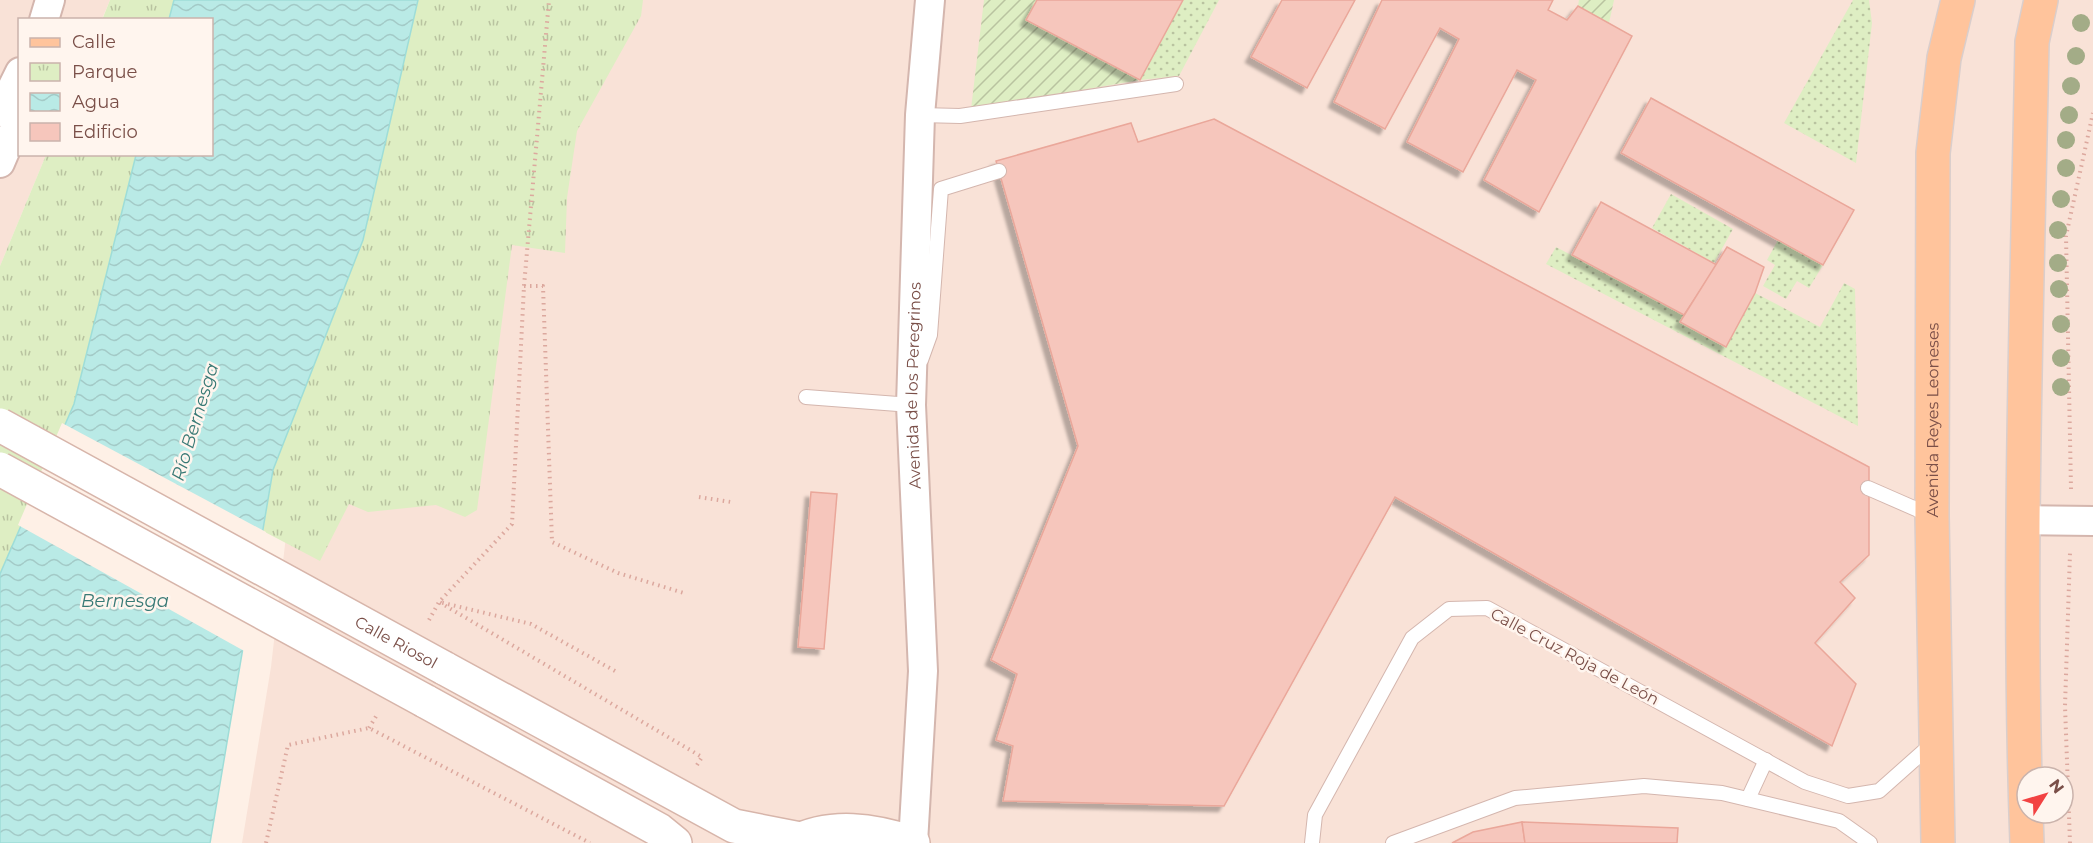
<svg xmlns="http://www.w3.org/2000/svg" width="2093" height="843" font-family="Montserrat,sans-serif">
<defs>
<pattern id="grass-dots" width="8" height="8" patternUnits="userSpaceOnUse" patternTransform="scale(1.5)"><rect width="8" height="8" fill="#deeec3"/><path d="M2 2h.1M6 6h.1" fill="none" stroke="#b9c3a0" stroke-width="1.8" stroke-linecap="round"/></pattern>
<pattern id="park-tufts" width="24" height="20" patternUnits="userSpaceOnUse" patternTransform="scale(1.5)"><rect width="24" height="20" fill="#deeec3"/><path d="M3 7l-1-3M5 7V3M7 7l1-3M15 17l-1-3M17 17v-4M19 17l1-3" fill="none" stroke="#b9c3a0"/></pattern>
<pattern id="garden-furrows" width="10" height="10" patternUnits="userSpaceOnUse" patternTransform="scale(1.5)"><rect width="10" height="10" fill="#deeec3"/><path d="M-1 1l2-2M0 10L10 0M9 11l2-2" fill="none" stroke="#b9c3a0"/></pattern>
<pattern id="water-waves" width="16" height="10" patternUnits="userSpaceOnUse" patternTransform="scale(1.5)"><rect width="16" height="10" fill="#b9eae6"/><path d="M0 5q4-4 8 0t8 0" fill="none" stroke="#a3cac7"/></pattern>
<filter id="shadow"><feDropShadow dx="-5.5" dy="5.5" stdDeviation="1.5" flood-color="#0004"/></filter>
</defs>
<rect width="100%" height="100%" fill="#fef0e6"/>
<!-- residential -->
<g fill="#f9e2d7" fill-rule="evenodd">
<path d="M0 0H110L102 19 20 20V154L46 155 0 266Z"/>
<path d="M437 0H2093V843H242L271 667 302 396ZM2027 777H2063V813H2027Z"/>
</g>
<!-- grass -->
<g fill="url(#grass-dots)">
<path d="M1183 0H1219L1179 76 1140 80Z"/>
<path d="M1853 0H1869L1872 23 1856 163 1784 123Z"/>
<path d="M1671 194 1733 229 1714 263 1652 228Z"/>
<path d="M1778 240 1823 265 1809 288 1797 281 1786 299 1763 286 1775 265 1767 260Z"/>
<path d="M1556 247 1684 315 1680 322 1726 347 1755 293 1820 327 1844 283 1855 289 1858 426 1546 264Z"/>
</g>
<!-- park -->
<g fill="url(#park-tufts)">
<path d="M110 0H174L169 19 102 20Z"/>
<path d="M418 0H643L641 16 577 131 567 198 565 253 512 245 477 510 465 517 436 505 368 512 349 504 320 561 263 531 273 470 363 240Z"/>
<path d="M46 155H136L74 404 0 574V266Z"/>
</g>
<!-- garden -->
<g fill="url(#garden-furrows)">
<path d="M984 0H1037L1027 20 1140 80 971 109Z"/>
<path d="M1579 0H1614L1609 23 1578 6Z"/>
</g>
<!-- water -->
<path fill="url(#water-waves)" stroke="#9eddd8" stroke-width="1.5" d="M174 0H418L363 240 273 470 210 843H0V574L74 404 136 155 212 154V20L169 19Z"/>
<!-- pier -->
<path fill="#fef0e6" d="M62 423 266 532 246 652 18 525Z"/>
<!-- building -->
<g fill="#f6c6bc" stroke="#eaa79a" stroke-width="1.5" filter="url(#shadow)">
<path d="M1037 0H1183L1140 80 1026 20Z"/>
<path d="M1282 0H1355L1307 88 1251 57Z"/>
<path d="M1382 0H1553L1548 10 1567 20 1578 6 1632 36 1539 212 1484 180 1536 80 1517 70 1463 172 1407 142 1459 39 1440 28 1385 129 1334 102Z"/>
<path d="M1651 98 1854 210 1823 265 1621 153Z"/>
<path d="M1214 119 1869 467V555L1840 582 1855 598 1815 643 1856 684 1832 746 1395 497 1224 806 1003 801 1013 746 996 740 1017 674 991 660 1078 446 996 161 1131 123 1138 142Z"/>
<path d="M1601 202 1717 265 1684 315 1572 255Z"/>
<path d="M1727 247 1764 267 1755 293 1726 347 1680 322Z"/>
<path d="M811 492 837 494 824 649 798 647Z"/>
<path d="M1522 822 1525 843H1452L1473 832Z"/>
<path d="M1522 822 1678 828 1677 843H1525Z"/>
</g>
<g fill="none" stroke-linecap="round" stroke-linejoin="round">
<!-- service casing -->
<g stroke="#d4b6ae" stroke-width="16">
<g id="service">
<path d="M920 115 960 116 1176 84"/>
<path d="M921 360 930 335 941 189 999 171"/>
<path d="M806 397 911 405"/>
<path d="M1868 488 1932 516"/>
<path d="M1748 799 1766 760"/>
<path d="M1312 843 1315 815 1412 638 1449 609 1487 608 1805 782 1848 796 1879 791 1933 743"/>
<path d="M1393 843 1515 798 1644 786 1722 793 1839 821 1870 843"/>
</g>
</g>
<!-- minor casing -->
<g stroke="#d4b6ae" stroke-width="32">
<g id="minor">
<path d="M44 20 50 0"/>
<path d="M0 112 20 72"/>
<path d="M0 163 20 116"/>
<path d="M2023 520 2093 521"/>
<path id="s1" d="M913 843 923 671 911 405 920 115 930 0"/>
</g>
</g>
<!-- secondary casing -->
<g stroke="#d7b5aa" stroke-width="36">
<g id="secondary">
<path d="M444 668 734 826 800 839"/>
<path d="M425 701 659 830 675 843"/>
<path d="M793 843C831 823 874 830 913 843"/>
</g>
</g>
<!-- primary casing -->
<g stroke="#dacecc" stroke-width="36">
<g id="primary">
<path id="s2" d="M1938 843 1932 516 1933 153 1944 58 1958 0"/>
<path d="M2027 843C2017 576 2027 309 2032 42L2041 0"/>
</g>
</g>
<!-- path -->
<g stroke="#dca89e" stroke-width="4" stroke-dasharray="1.5 4.5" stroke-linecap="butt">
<path d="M524 286H543L552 542 618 573 684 593"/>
<path d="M2071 489 2066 236 2093 113"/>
<path d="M699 497 731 502"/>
<path d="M429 620 439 602 512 524 524 286 549 0"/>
<path d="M615 671 531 624 439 602 702 757 697 765"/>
<path d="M369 728 378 713"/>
<path d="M266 843 288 745 369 728 590 843"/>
<path d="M2070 843 2065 706 2070 553"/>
</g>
<!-- service -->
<use href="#service" stroke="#fff" stroke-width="14"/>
<!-- minor -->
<use href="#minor" stroke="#fff" stroke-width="28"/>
<!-- secondary -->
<use href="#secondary" stroke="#fff" stroke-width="33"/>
<!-- primary -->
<use href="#primary" stroke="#ffc49c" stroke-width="33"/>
<!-- secondary-bridge casing -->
<g stroke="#d7b5aa" stroke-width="36" stroke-linecap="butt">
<g id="secondary-bridge">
<path id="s3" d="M0 425 444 668"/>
<path d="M0 469 425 701"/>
</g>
</g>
<!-- secondary-bridge -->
<use href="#secondary-bridge" stroke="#fff" stroke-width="33"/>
</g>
<!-- trees -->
<g fill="#a3ac87">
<circle cx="2081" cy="23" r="9"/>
<circle cx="2076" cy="56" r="9"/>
<circle cx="2071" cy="86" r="9"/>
<circle cx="2069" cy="115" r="9"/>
<circle cx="2066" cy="140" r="9"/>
<circle cx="2066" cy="168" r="9"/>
<circle cx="2061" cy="199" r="9"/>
<circle cx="2058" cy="230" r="9"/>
<circle cx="2058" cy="263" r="9"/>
<circle cx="2059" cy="289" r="9"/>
<circle cx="2061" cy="324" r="9"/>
<circle cx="2061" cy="358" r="9"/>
<circle cx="2061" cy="387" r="9"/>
</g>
<g text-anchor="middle" stroke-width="5" stroke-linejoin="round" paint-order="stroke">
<!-- street labels -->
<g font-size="16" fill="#7a4f48" stroke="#fff5ee">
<text dy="6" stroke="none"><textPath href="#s1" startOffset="458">Avenida de los Peregrinos</textPath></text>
<text dy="6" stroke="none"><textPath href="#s2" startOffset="423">Avenida Reyes Leoneses</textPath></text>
<text dy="6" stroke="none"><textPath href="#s3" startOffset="452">Calle Riosol</textPath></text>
<text transform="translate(1575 656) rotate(28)" y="6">Calle Cruz Roja de León</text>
</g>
<!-- water labels -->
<g font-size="18" font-style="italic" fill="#387975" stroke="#fff5ee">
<text transform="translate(195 422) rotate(-73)" y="6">Río Bernesga</text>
<text x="125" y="607">Bernesga</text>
</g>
</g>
<!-- legend -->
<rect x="18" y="18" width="195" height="138" fill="#fff5ee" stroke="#cab3ac" stroke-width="1.5"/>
<rect x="30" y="38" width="30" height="9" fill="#ffc49c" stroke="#cab3ac" stroke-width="1.5"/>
<text x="72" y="48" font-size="18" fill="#7a4f48">Calle</text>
<rect x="30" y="63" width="30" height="18" fill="url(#park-tufts)" stroke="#cab3ac" stroke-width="1.5"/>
<text x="72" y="78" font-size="18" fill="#7a4f48">Parque</text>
<rect x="30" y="93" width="30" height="18" fill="url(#water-waves)" stroke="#cab3ac" stroke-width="1.5"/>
<text x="72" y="108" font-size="18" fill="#7a4f48">Agua</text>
<rect x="30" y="123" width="30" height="18" fill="#f6c6bc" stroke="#cab3ac" stroke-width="1.5"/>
<text x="72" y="138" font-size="18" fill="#7a4f48">Edificio</text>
<!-- north arrow -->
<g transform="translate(2045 795) rotate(53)"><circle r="28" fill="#fff5ee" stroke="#cab3ac" stroke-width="1.5"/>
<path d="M0-4.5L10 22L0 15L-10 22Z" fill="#f24242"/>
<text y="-9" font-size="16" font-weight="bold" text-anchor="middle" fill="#7a4f48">N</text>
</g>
</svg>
